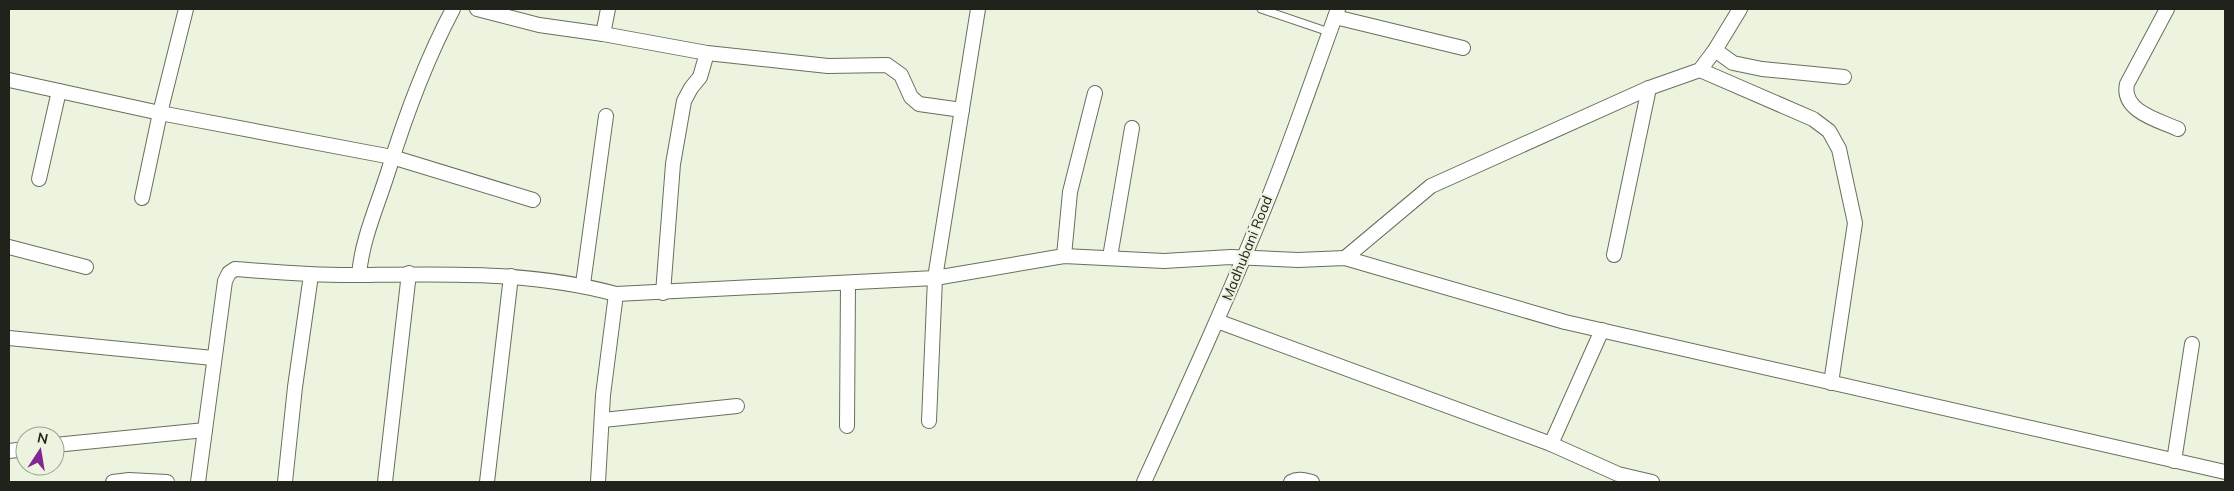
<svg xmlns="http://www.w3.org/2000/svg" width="2234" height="491" font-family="Mulish,sans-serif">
<rect width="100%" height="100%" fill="#ecf4df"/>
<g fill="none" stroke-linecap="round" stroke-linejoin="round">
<!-- lane casing -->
<g stroke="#696f5d" stroke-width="9">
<path id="lane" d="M1261 9 1329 32"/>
</g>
<!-- street casing -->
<g stroke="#696f5d" stroke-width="16">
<g id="street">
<path d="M477 9 539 25 603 34 707 53 828 66 887 65 901 75 911 97 919 104 962 110"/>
<path d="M2167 9 2127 84C2121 111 2158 120 2178 129"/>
<path d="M1335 17 1463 48"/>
<path d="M603 34 608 9"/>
<path d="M1715 50 1733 63 1762 69 1844 77"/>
<path d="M1700 70 1813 119 1829 131 1839 149 1855 223 1831 383"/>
<path d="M9 80 160 113 392 157 533 200"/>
<path d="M39 179 59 91"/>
<path d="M142 198 160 113 186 9"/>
<path d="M9 247 86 267"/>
<path d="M1614 255 1649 88"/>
<path d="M1064 256 1070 192 1095 93"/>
<path d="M1110 257 1132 128"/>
<path d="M1345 258 1431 186 1649 88 1700 70 1715 50 1740 9"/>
<path d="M359 275C362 239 377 207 388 172 405 117 426 60 453 9"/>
<path d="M583 284 606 116"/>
<path d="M663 293 673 164 684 101 691 88 700 77 707 53"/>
<path d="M1217 321 1551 444 1618 474 1652 482"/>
<path d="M9 338 213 358"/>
<path d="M603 420 737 406"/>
<path d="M929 421 935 278 978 9"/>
<path d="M847 426 848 283"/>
<path d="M1551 444 1602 330"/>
<path d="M55 445 205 430"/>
<path d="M9 451 25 449"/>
<path d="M2174 461 2192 344"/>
<path d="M113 482 129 480 167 482"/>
<path d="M198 482 225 281 229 273 235 269C276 272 318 276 360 275 445 274 532 271 616 294L935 278 1064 256 1164 261 1231 257 1298 260 1345 258 1565 322 2225 472"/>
<path d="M285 482 295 387 311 275"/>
<path d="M385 482 409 273"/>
<path d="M487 482 511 276"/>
<path d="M598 482 603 395 616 294"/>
<path d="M1144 482C1186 390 1228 298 1266 204 1292 140 1314 74 1338 9"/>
<path d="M1291 482C1298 478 1304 480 1312 482"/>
</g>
</g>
<!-- lane -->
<use href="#lane" stroke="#fff" stroke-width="7"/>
<!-- street -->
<use href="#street" stroke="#fff" stroke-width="14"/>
</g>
<g text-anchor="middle" stroke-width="4.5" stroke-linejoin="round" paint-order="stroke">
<!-- street labels -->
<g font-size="14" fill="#20231b" stroke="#ecf4df">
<text transform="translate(1247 248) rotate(-68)" y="5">Madhubani Road</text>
</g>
</g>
<!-- border -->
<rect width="2234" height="491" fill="none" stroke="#20231b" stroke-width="20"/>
<!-- north arrow -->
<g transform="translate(40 451) rotate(12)"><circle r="24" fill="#ecf4df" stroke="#9aa091"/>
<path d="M0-4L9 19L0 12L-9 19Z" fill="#812692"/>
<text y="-8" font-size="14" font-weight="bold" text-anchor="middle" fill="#20231b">N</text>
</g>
</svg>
